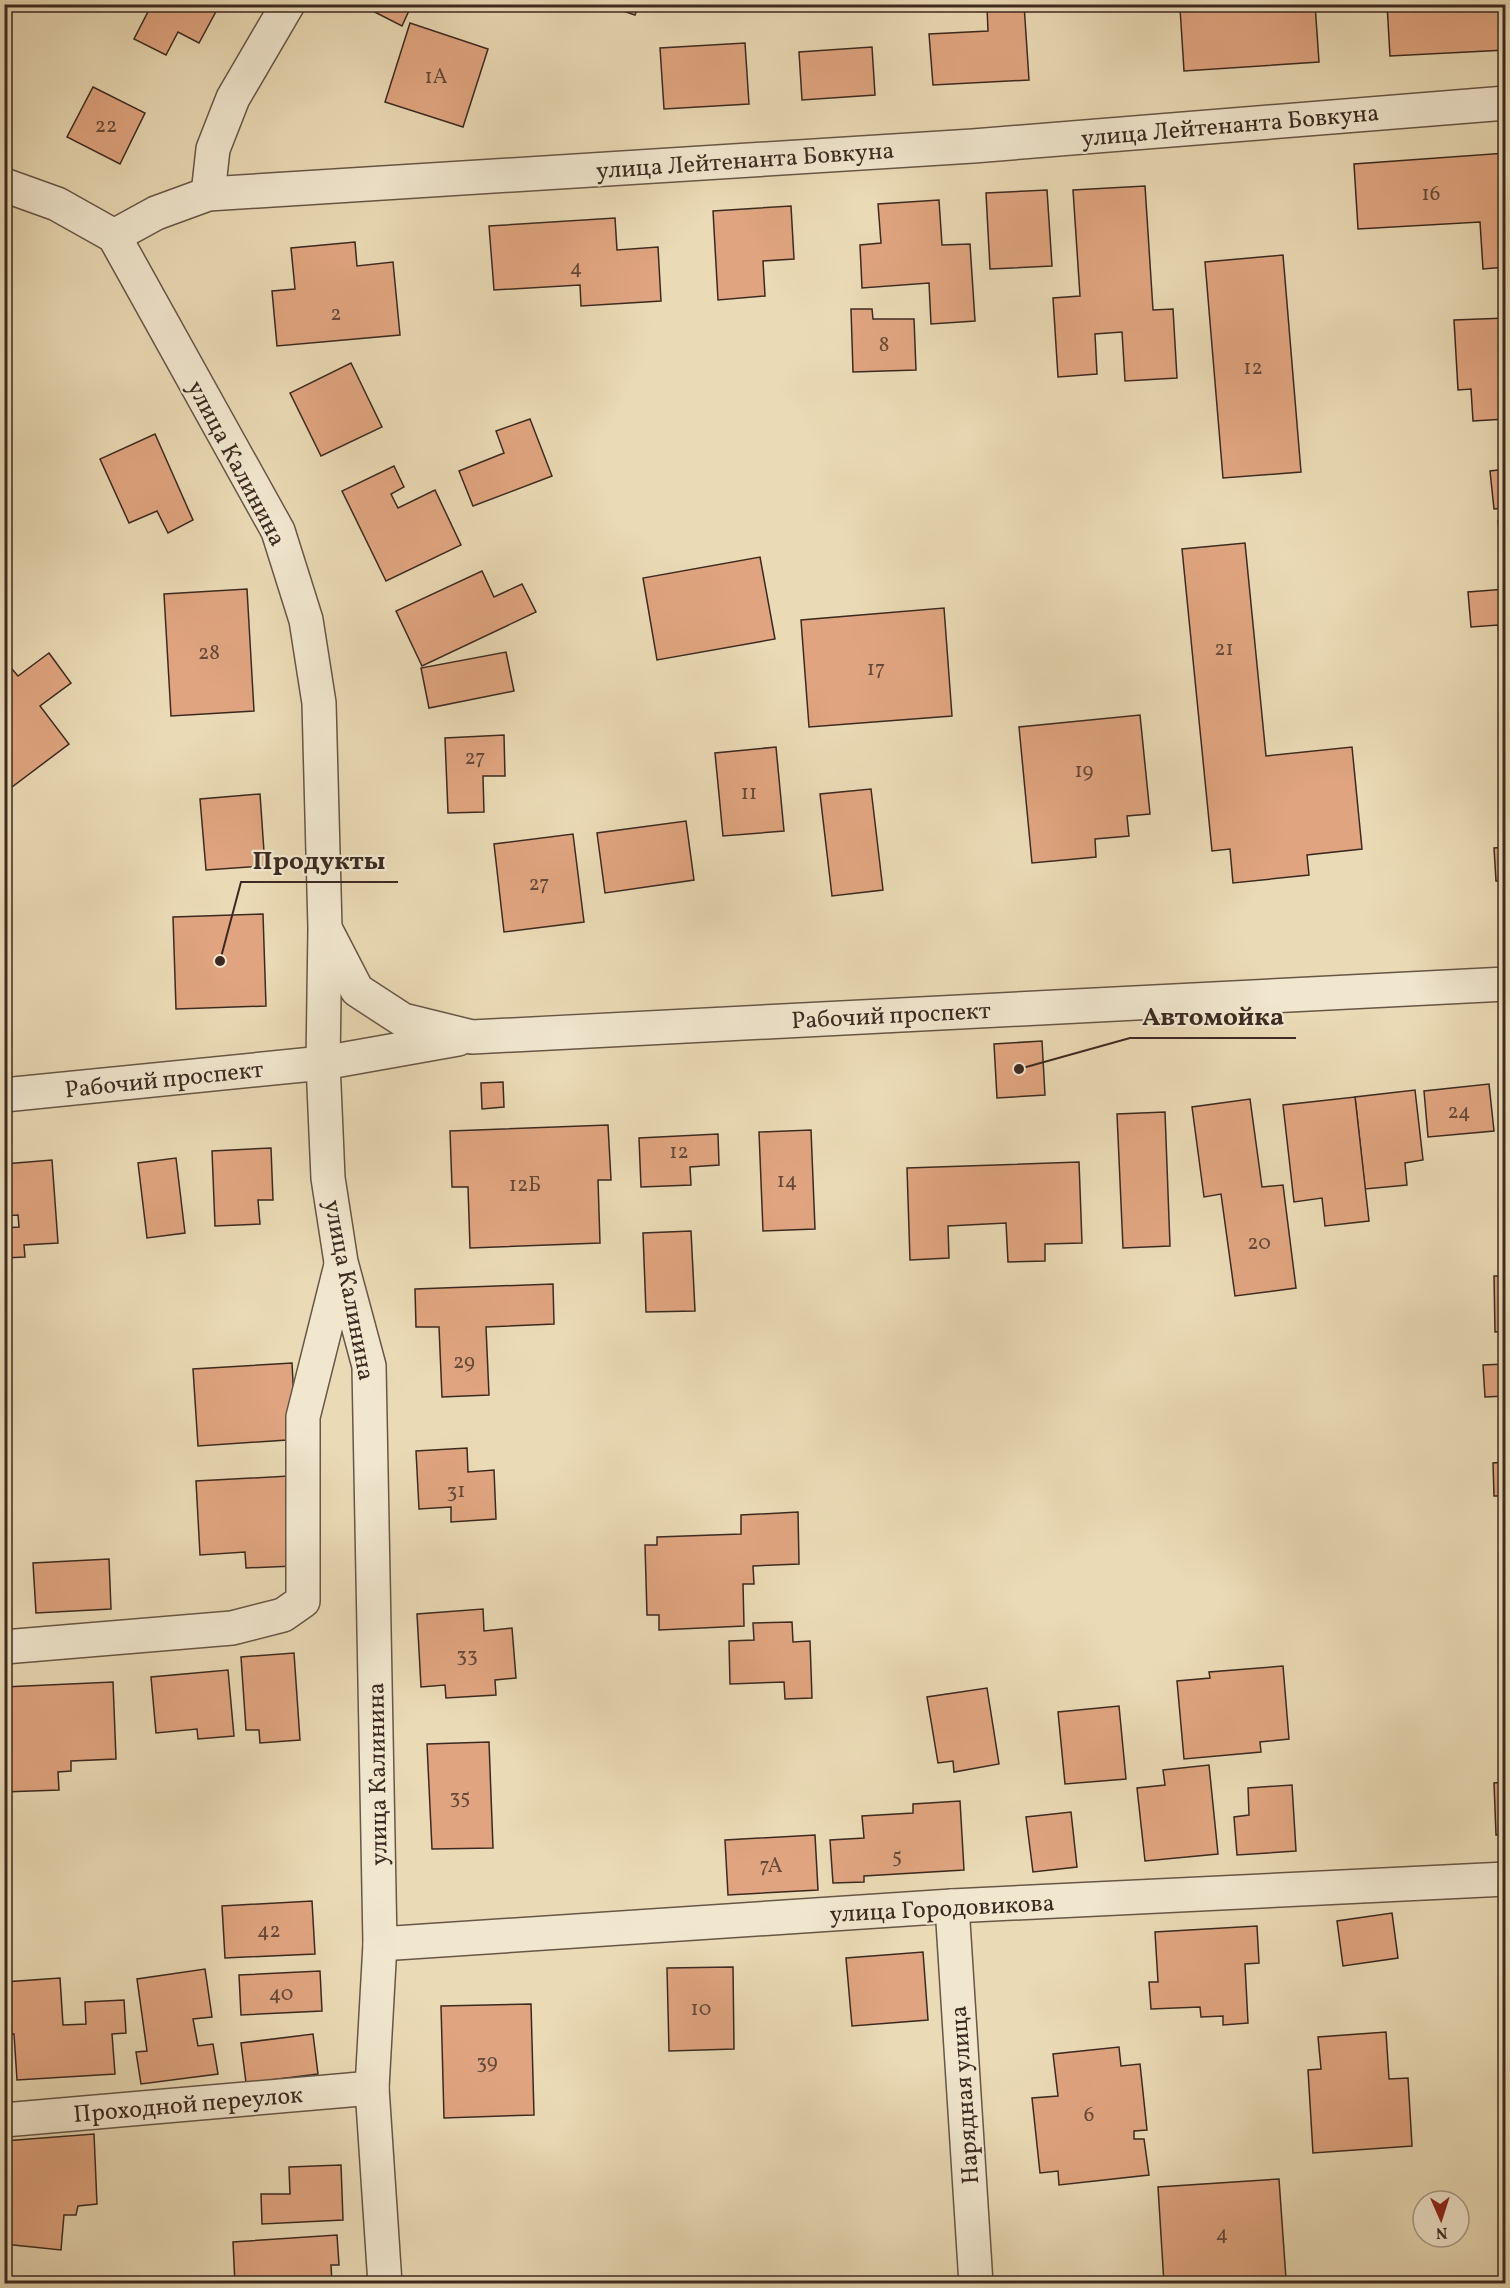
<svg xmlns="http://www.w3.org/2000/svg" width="1510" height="2288" font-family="Vollkorn,serif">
<rect width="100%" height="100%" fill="#eadab5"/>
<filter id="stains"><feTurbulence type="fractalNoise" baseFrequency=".00333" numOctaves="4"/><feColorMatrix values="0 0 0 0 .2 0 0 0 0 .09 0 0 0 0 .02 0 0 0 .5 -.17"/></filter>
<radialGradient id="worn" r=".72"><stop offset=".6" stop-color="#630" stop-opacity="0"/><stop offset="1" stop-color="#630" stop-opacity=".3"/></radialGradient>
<!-- building -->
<g fill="#e0a580" stroke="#3c2a22" stroke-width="1.5">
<path d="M152 4H220L199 43 178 32 166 55 134 39Z"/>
<path d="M359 4H412L402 26Z"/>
<path d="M602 4H639L635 15Z"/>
<path d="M1024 4 1029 80 933 85 929 34 988 31 987 7Z"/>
<path d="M1232 4H1315L1319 62 1184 71 1180 8Z"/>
<path d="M1387 4H1436V11L1454 10V4H1506V50L1390 56Z"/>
<path d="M410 23 488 49 463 127 385 102Z"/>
<path d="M745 43 749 104 664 109 660 48Z"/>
<path d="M872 47 875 95 802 100 799 52Z"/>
<path d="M93 87 145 113 120 164 67 137Z"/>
<path d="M1506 153V267L1483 269 1480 222 1358 229 1354 164Z"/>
<path d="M1145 186 1153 310 1173 309 1177 378 1125 381 1122 332 1095 334 1097 374 1058 377 1053 298 1080 296 1073 190Z"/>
<path d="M1047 190 1052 266 990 269 986 193Z"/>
<path d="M939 200 942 245 970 244 975 321 931 324 929 283 862 288 860 245 881 243 878 204Z"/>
<path d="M791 206 794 259 763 261 765 296 718 300 713 211Z"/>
<path d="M615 218 617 250 658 247 661 301 581 306 580 285 494 290 489 226Z"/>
<path d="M355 242 357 266 393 262 400 335 277 346 272 291 295 289 291 248Z"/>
<path d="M1283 255 1301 472 1223 478 1205 262Z"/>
<path d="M851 309H872L873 319H914L916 370 853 372Z"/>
<path d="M1506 318V419L1473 421 1471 389 1458 390 1454 320Z"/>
<path d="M351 363 382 427 321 456 290 393Z"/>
<path d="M530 419 552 476 473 506 459 471 504 453 496 431Z"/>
<path d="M155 434 193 520 168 533 157 511 129 523 100 459Z"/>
<path d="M394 466 404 487 391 494 398 508 435 490 461 545 386 581 342 491Z"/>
<path d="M1506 469V508L1494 509 1490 471Z"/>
<path d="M1506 520V556H1502L1498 521Z"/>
<path d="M1245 543 1266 756 1352 747 1362 849 1307 855 1309 875 1233 883 1230 849 1212 851 1182 549Z"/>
<path d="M760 557 775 639 657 660 643 578Z"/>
<path d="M482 571 494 597 522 584 536 612 422 666 396 611Z"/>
<path d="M247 589 254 711 171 716 164 594Z"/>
<path d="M1506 589V683H1503L1498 625 1471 627 1468 592Z"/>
<path d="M944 608 952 716 809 727 801 620Z"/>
<path d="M506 652 514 691 429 708 421 668Z"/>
<path d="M49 653 71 683 40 706 69 744 8 790 4 786V675L12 669 18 676Z"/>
<path d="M1140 715 1150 814 1127 816 1129 836 1095 839 1096 857 1032 863 1019 727Z"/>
<path d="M504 735 505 776H483L484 812 448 813 445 738Z"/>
<path d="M776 747 784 831 723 836 715 753Z"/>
<path d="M871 789 883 890 832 896 820 794Z"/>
<path d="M1499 790H1506V837L1502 838Z"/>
<path d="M260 794 265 866 206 870 200 799Z"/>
<path d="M686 821 694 880 605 893 597 833Z"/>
<path d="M573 834 584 922 504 932 494 844Z"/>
<path d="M1506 847V881H1496L1494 848Z"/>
<path d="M263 914 266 1006 176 1009 173 917Z"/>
<path d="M1042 1041 1045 1095 997 1098 994 1044Z"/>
<path d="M503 1082 504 1107 482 1109 481 1083Z"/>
<path d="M1489 1084 1494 1131 1428 1137 1424 1091Z"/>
<path d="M1415 1090 1423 1160 1405 1163 1407 1185 1365 1189 1355 1097Z"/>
<path d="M1355 1097 1369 1221 1325 1226 1322 1198 1294 1202 1283 1105Z"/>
<path d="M1250 1099 1262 1187 1283 1185 1296 1288 1235 1296 1221 1194 1204 1197 1192 1107Z"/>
<path d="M1165 1112 1170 1246 1123 1248 1117 1114Z"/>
<path d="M608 1125 611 1180H598L600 1243 470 1248 468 1187H452L450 1131Z"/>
<path d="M811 1130 815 1229 763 1231 759 1132Z"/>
<path d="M718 1134 719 1165 690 1167 691 1185 641 1187 639 1138Z"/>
<path d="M271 1148 273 1200H258L260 1224 215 1226 212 1151Z"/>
<path d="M176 1158 185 1233 147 1238 138 1163Z"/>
<path d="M52 1160 58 1243 24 1245 25 1257 4 1258V1228L19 1227 18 1215 4 1216V1164Z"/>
<path d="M1079 1162 1082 1243 1045 1244V1261L1008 1262 1006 1223 948 1226 949 1258 910 1260 907 1168Z"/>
<path d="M691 1231 695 1311 646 1312 643 1233Z"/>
<path d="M1494 1276H1506V1331L1495 1332Z"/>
<path d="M553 1284 554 1324 486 1327 489 1395 442 1397 439 1327H416L415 1289Z"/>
<path d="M292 1363 295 1421H286L287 1440 198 1446 193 1369Z"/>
<path d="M1506 1364V1396L1485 1397 1483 1365Z"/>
<path d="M467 1448 468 1472 494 1470 496 1519 451 1522V1507L419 1509 416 1451Z"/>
<path d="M1506 1462V1496H1494L1493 1463Z"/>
<path d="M289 1476 294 1566 246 1568 245 1552 200 1555 196 1481Z"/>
<path d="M798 1512 799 1564 753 1566 754 1584H743L744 1626 659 1630V1615H647L645 1545H657V1537L741 1534V1515Z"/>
<path d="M109 1559 111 1609 36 1613 33 1563Z"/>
<path d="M483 1609 484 1631 512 1628 516 1678 495 1680 496 1695 446 1698 445 1685 421 1687 417 1614Z"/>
<path d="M792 1622 793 1642 810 1641 812 1698 785 1699 784 1682 730 1684 729 1641 754 1640 753 1623Z"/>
<path d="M294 1653 300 1740 260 1743 259 1730H246L241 1657Z"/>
<path d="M1283 1666 1289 1739 1260 1742 1261 1752 1184 1759 1177 1681 1210 1678 1209 1672Z"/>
<path d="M228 1670 234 1736 198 1739 197 1729 156 1733 151 1677Z"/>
<path d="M113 1682 116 1759 71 1761V1771L58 1772 59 1790 4 1792V1741H10L9 1713 4 1714V1687Z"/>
<path d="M987 1688 999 1764 954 1772 953 1761 938 1763 927 1697Z"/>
<path d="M1119 1706 1126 1779 1065 1784 1058 1712Z"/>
<path d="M489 1742 493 1848 432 1849 427 1744Z"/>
<path d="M1209 1765 1218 1854 1145 1861 1137 1788 1165 1785 1163 1770Z"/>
<path d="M1506 1782V1834L1496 1835 1494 1783Z"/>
<path d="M1292 1785 1296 1851 1237 1855 1234 1817 1249 1815 1248 1788Z"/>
<path d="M960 1801 964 1870 864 1876V1882L833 1883 830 1840 864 1838 862 1816 913 1813V1804Z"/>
<path d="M1071 1812 1077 1867 1033 1872 1026 1817Z"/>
<path d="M815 1835 818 1890 728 1895 725 1840Z"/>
<path d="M312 1901 315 1954 225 1958 222 1906Z"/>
<path d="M1392 1913 1398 1958 1343 1966 1337 1921Z"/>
<path d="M1257 1926 1259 1963 1245 1964 1248 2023 1223 2025V2016L1201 2017 1200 2007 1151 2009 1149 1982H1158L1155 1932Z"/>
<path d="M923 1952 928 2020 852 2026 846 1958Z"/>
<path d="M733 1967 734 2049 669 2051 667 1968Z"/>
<path d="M205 1969 212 2017 193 2019 198 2046 213 2044 218 2074 141 2084 136 2052 147 2051 137 1979Z"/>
<path d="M320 1971 322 2011 241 2015 239 1975Z"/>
<path d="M60 1978 63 2025 86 2024 85 2002 124 2000 126 2033 112 2034 115 2074 17 2080 14 2034H6L4 1982Z"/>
<path d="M531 2004 534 2115 444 2118 441 2006Z"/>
<path d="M1386 2032 1389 2079 1408 2078 1412 2146 1313 2153 1308 2070 1321 2069 1318 2037Z"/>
<path d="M313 2034 318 2074 246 2083 241 2043Z"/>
<path d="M1119 2047 1121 2066 1140 2064 1147 2130 1134 2131V2139H1144L1149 2175 1059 2185 1058 2171 1040 2173 1032 2098 1058 2096 1053 2054Z"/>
<path d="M94 2134 97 2204 78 2206 76 2215H64L61 2250 4 2244V2141Z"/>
<path d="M341 2165 343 2220 262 2224 261 2194H290L289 2167Z"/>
<path d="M1279 2179 1286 2279 1239 2284H1164L1158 2187Z"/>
<path d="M337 2235 339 2265H331L332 2284H235L233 2242Z"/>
</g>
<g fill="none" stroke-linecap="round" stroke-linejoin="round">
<!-- minor casing -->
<g stroke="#685647" stroke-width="36">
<g id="minor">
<path d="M4 185 57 204 114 236 156 213 208 194 973 146 1506 103"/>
<path d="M208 194 213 149 233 98 288 4"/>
<path d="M114 236 278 531 306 620 319 703 325 928 323 1063 328 1178 341 1262 369 1366 380 1944 372 2088 385 2284"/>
<path d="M327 932 357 990 403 1020 472 1037 1506 984"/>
<path d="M4 1095 323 1063 458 1039"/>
<path d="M4 1647 232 1628 283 1615 303 1601V1417L341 1265"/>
<path d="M952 1906 976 2284"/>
<path d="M380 1944 952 1906 1506 1879"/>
<path d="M4 2120 372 2088"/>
</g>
</g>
<!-- minor -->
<use href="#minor" stroke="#f1e7cf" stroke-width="33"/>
</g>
<g text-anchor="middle" stroke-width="4.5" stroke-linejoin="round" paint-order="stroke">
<!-- number labels -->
<g font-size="21" fill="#65493a">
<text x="436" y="83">1А</text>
<text x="106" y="132">22</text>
<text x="1431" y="200">16</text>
<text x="576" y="274">4</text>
<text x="336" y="320">2</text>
<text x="884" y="351">8</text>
<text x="1253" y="374">12</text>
<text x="1224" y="655">21</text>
<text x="209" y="659">28</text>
<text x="876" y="675">17</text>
<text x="475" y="764">27</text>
<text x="1084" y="777">19</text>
<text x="749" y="799">11</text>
<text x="539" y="890">27</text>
<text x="1459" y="1118">24</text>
<text x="679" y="1158">12</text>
<text x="787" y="1187">14</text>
<text x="525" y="1191">12Б</text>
<text x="1259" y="1249">20</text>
<text x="464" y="1368">29</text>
<text x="456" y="1497">31</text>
<text x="467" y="1661">33</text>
<text x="460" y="1803">35</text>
<text x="897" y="1862">5</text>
<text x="771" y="1872">7А</text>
<text x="269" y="1937">42</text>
<text x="281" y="2000">40</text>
<text x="701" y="2015">10</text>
<text x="487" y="2068">39</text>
<text x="1089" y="2121">6</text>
<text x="1222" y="2240">4</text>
</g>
<!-- street labels -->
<g font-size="24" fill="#3c2a22" stroke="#f1e7cf">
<text transform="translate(1230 125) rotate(-5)" y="8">улица Лейтенанта Бовкуна</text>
<text transform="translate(745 160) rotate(-4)" y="8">улица Лейтенанта Бовкуна</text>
<text transform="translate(237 463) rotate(62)" y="8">улица Калинина</text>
<text transform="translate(891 1015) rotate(-3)" y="8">Рабочий проспект</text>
<text transform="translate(164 1079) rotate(-6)" y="8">Рабочий проспект</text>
<text transform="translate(350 1290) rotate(79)" y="8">улица Калинина</text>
<text transform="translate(377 1774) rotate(-91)" y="8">улица Калинина</text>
<text transform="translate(942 1908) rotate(-3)" y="8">улица Городовикова</text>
<text transform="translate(964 2095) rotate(-94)" y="8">Нарядная улица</text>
<text transform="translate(188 2104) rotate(-5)" y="8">Проходной переулок</text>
</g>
</g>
<!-- callouts -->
<path fill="none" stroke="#3c2a22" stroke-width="2" d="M220 961L241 882H398M1019 1069L1130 1038H1296"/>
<g fill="#3c2a22" stroke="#f1e7cf" stroke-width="2">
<circle cx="220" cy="961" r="6"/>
<circle cx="1019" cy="1069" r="6"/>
</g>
<g font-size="26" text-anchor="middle" font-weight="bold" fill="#3c2a22" stroke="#f1e7cf" stroke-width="4.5" stroke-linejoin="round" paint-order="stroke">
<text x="319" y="869">Продукты</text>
<text x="1213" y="1025">Автомойка</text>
</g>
<!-- margin -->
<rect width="1510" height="2288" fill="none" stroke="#eadab5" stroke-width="24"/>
<rect x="6" y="6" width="1498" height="2276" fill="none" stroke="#3c2a22" stroke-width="3"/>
<rect x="12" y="12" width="1486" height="2264" fill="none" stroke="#3c2a22" stroke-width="1.5"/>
<!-- north arrow -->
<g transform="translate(1441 2219) rotate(177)"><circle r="28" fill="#f1e7cf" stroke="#a99b8a" stroke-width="1.5"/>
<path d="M0-4.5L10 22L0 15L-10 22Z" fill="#8f2418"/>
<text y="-9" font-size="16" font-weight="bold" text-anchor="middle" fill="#3c2a22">N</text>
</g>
<rect width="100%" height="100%" filter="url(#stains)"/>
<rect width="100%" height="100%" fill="url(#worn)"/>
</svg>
